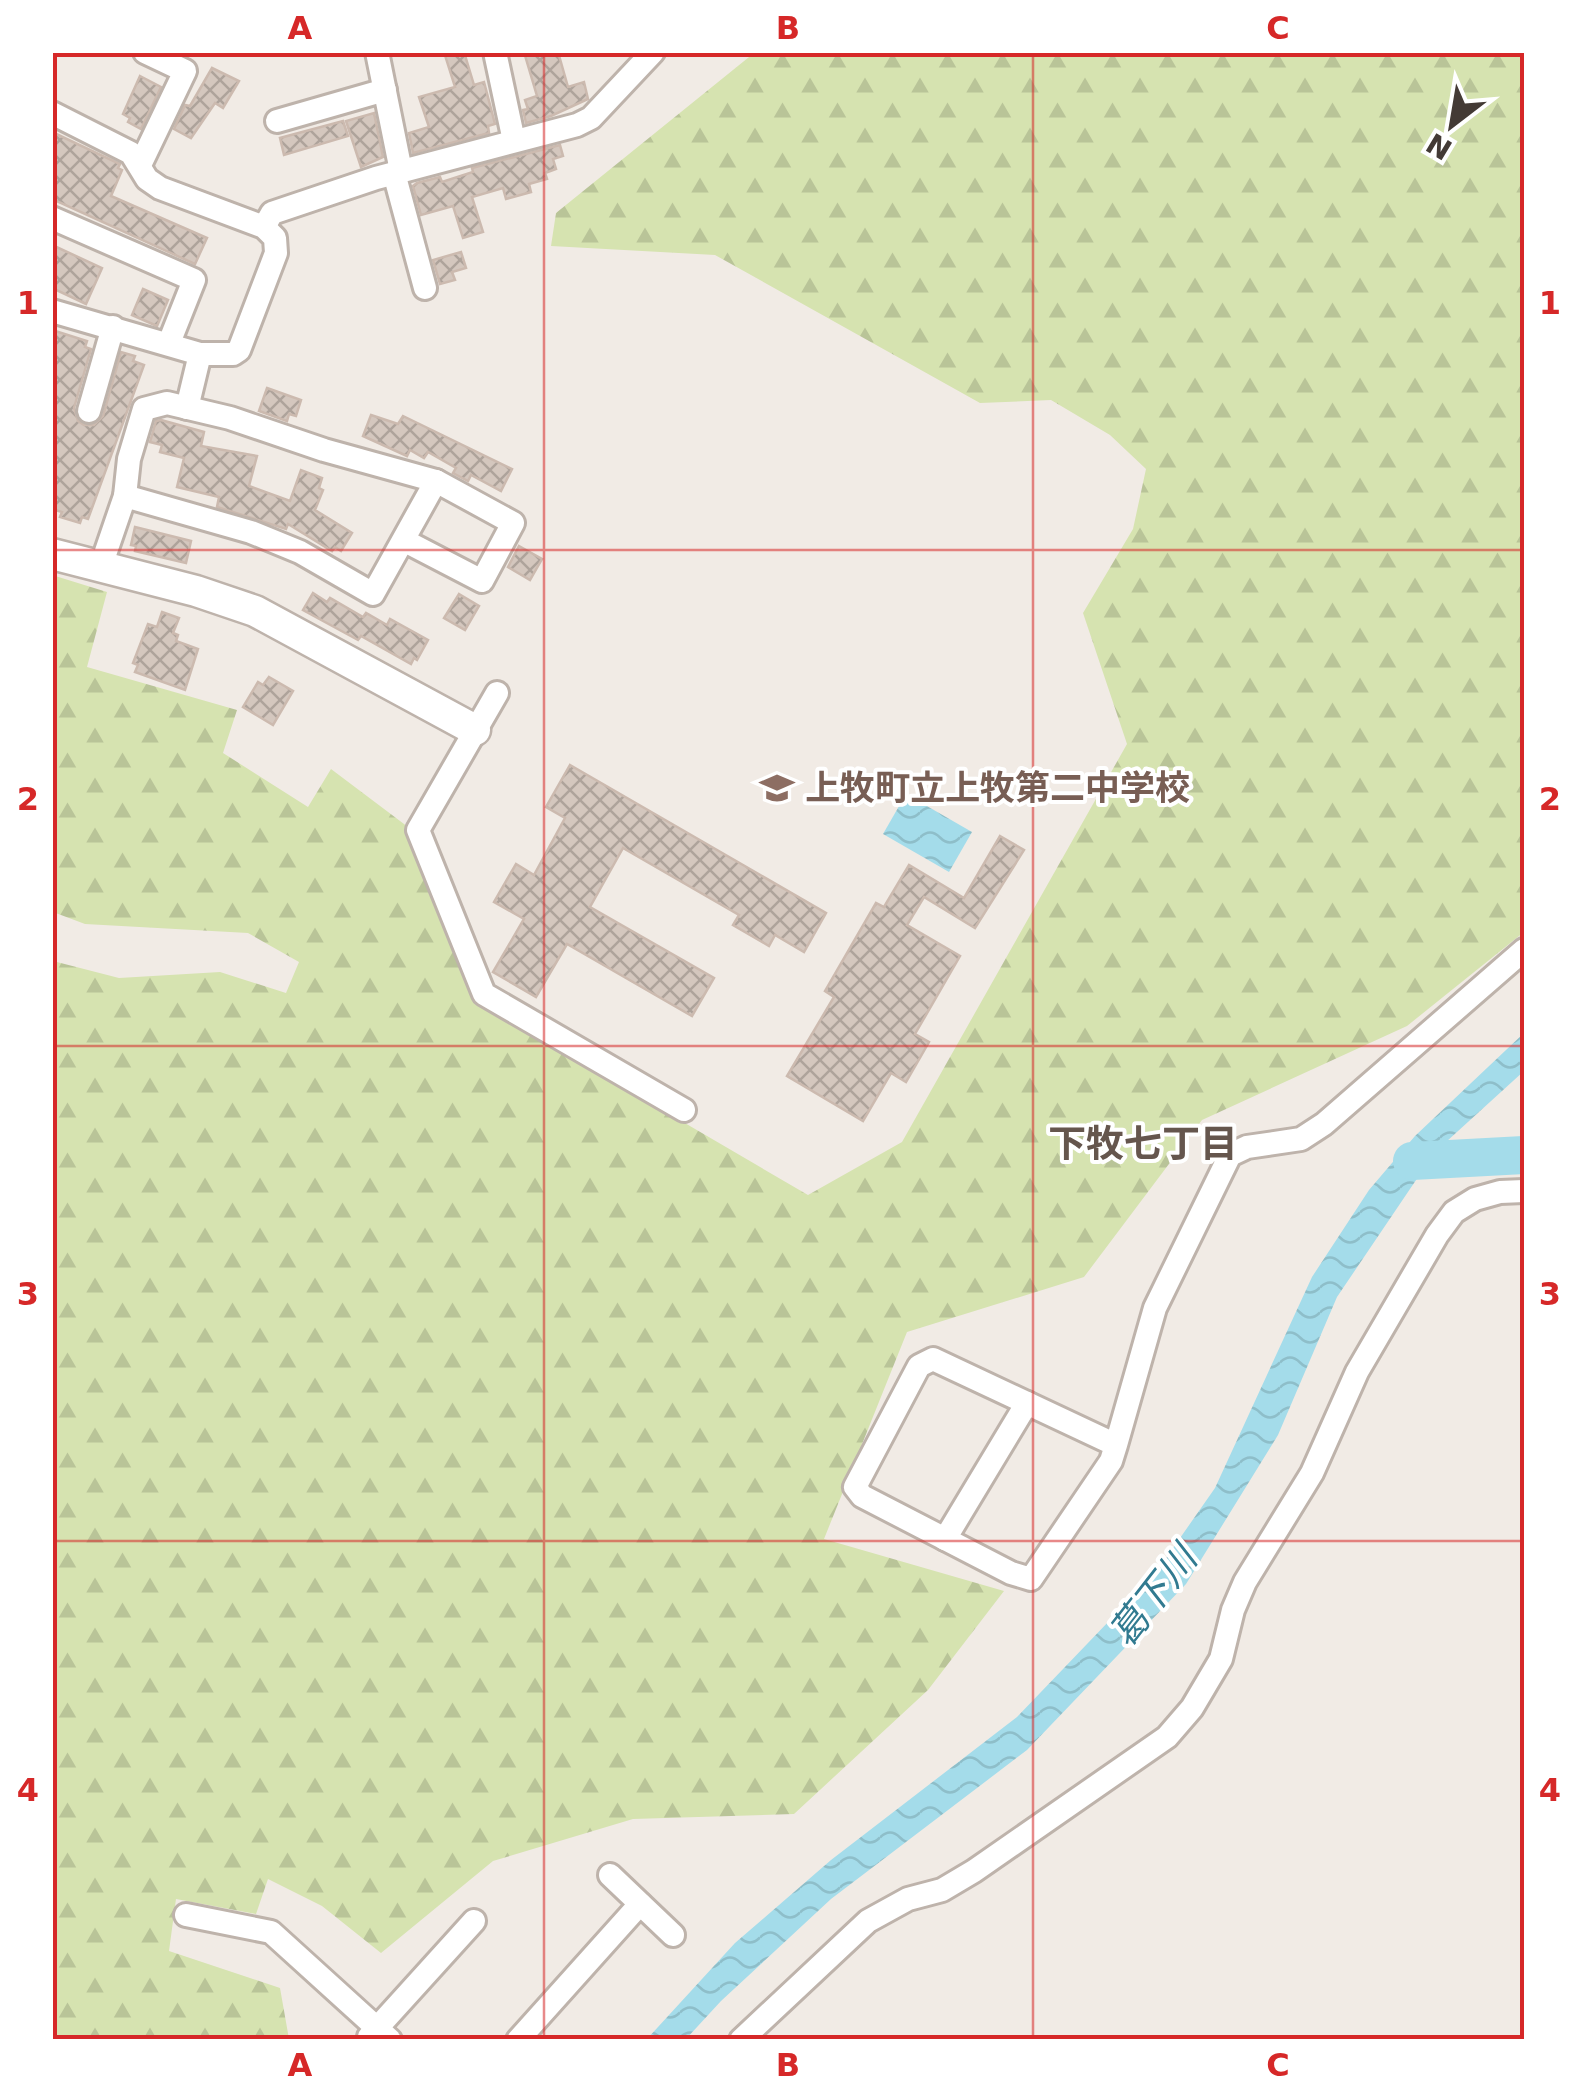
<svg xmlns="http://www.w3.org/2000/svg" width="1577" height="2092" font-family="'DejaVu Sans','Noto Sans JP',sans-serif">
<defs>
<pattern id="forest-firs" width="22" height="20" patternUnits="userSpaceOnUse" patternTransform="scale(2.5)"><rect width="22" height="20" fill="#d6e3b0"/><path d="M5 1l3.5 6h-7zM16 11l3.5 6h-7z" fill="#b9c498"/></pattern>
<pattern id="water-waves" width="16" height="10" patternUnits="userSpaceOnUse" patternTransform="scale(2.5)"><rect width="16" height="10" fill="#a4dcea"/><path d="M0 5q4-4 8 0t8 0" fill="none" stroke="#8ebec9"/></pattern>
<pattern id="building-cross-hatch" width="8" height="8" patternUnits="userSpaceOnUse" patternTransform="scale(2.5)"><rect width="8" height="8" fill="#d4c7be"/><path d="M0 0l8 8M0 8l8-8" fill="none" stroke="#aea39b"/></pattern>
</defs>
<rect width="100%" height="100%" fill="#f1ebe5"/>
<!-- forest -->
<path fill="url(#forest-firs)" d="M754 53H1524V932L1407 1026 1202 1120 1084 1277 907 1332 824 1539 1004 1591 928 1690 794 1814 633 1819 493 1861 381 1953 322 1906 268 1879 256 1914 176 1899 169 1951 280 1988 289 2039H53V961L119 978 220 972 286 993 299 962 248 933 85 924 53 912 52 575 107 592 87 667 237 710 223 753 308 807 331 769 408 827 481 1004 808 1195 902 1142 1127 744 1083 613 1133 529 1146 469 1110 435 1051 400 980 403 715 255 551 246 556 213Z"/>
<!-- water -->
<g fill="url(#water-waves)">
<path d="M906 794 972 832 949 872 883 834Z"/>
<path d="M1524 1033V1071L1435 1152 1337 1297 1278 1435 1186 1584 1027 1750 831 1899 721 2001 686 2039H647L735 1943 831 1860 1017 1717 1157 1571 1215 1488 1312 1277 1369 1190 1415 1136Z"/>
</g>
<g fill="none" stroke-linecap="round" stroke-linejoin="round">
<!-- river -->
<path stroke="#a4dcea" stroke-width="38" d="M1412 1161 1524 1155"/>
</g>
<!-- building -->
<g fill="url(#building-cross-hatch)" stroke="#ccbaaf" stroke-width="2.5">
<path d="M444 52H464L474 85 484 82 495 124 488 126 489 133 413 153 409 133 429 127 419 97 455 87Z"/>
<path d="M524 52H558L568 87 584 82 588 99 551 116 526 123 523 110 528 109 525 100 537 96Z"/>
<path d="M212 68 239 81 223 108 215 103 191 138 174 129 185 105 190 106Z"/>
<path d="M140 76 161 87 141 129 128 122 130 118 123 114Z"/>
<path d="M374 113 383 157 361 167 346 121Z"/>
<path d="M343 121 348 136 284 155 280 138Z"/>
<path d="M52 132 120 164 118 168 122 170 111 196 207 238 195 264 52 199Z"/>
<path d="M560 145 563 156 553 159 556 169 545 173 547 179 529 184 531 192 506 199 503 188 472 197 483 232 463 238 453 206 421 215 413 186 417 183 440 177 442 182 473 172 472 168Z"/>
<path d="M52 245 102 268 86 304 52 288Z"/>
<path d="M461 252 466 268 452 272 455 280 440 284 433 260Z"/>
<path d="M143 289 168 300 157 326 132 315Z"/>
<path d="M52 330 87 341 85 347 91 349 74 408 78 421 84 425H94L103 416 121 352 135 356 133 361 144 365 88 519 82 517 80 523 60 517 62 512 52 509Z"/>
<path d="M267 388 301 400 296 416 289 414 287 421 259 411Z"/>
<path d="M371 415 398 424 403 416 512 469 501 491 471 475 468 481 453 473 456 468 428 452 424 458 410 450 407 456 363 436Z"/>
<path d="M161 420 204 432 201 446 257 456 249 486 290 501 301 470 322 478 319 488 323 490 315 510 352 533 341 551 335 547 332 551 288 524 286 529 217 507 219 497 177 487 184 458 160 452 162 445 150 442 156 421Z"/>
<path d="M135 527 191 541 186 563 135 551 136 546 131 545Z"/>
<path d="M519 546 542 559 530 580 508 567Z"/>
<path d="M313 593 327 602 330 598 363 617 366 613 387 625 390 619 428 640 417 660 414 658 411 664 361 636 358 640 303 610Z"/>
<path d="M459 594 479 606 465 630 444 618Z"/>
<path d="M162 612 179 618 173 633 178 635 176 641 198 649 185 690 135 672 138 665 133 663 148 624 157 627Z"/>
<path d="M269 677 293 691 273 725 243 707 258 682 263 685Z"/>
<path d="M570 765 826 913 804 952 775 935 769 946 733 925 739 915 623 848 590 907 714 978 692 1016 567 944 536 997 493 972 524 919 494 902 516 864 534 875 565 818 546 807Z"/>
<path d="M1000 836 1024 850 975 928 924 897 907 925 960 956 915 1034 929 1042 906 1082 891 1073 863 1121 787 1076 834 997 825 991 876 903 884 907 909 865 964 898Z"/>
</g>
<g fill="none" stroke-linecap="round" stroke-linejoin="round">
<!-- minor casing -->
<g stroke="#beb3ab" stroke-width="28">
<g id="minor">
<path d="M377 52 401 171"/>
<path d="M495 52 514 141"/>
<path d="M52 113 131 153 147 179 160 188 264 227 275 238 276 253 239 350 233 354H200L52 311"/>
<path d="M277 121 385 90"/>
<path d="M140 165 185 71 145 52"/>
<path d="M394 173 425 288"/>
<path d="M52 218 194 280 169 343"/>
<path d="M264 227 272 213 376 178 577 125 591 118 653 52"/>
<path d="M187 408 200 354"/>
<path d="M89 411 113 327"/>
<path d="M125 496 251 532 300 552 373 594 436 481"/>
<path d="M101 566 125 496 129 459 144 409 167 403 230 418 324 450 436 481 513 523 482 581 405 541"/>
<path d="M497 693 418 830 484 994 684 1110"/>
<path d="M1116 1445 933 1359 919 1366 855 1487 862 1496 1011 1573 1031 1579 1111 1461 1116 1445 1155 1308 1230 1155 1247 1147 1301 1139 1324 1124 1524 950"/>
<path d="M945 1539 1027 1403"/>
<path d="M610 1875 673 1935"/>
<path d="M186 1915 271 1932 390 2040"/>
<path d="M369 2037 474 1921"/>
<path d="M518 2040 640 1904"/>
<path d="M741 2040 868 1921 908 1899 942 1890 974 1871 1167 1737 1192 1708 1221 1659 1233 1610 1245 1582 1312 1473 1357 1372 1437 1235 1454 1212 1475 1199 1500 1192 1524 1191"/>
</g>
</g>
<!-- tertiary casing -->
<g stroke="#beb3ab" stroke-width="35">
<path id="tertiary" d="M52 554 196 591 255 611 475 730"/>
</g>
<!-- minor -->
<use href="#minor" stroke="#fff" stroke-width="22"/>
<!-- tertiary -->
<use href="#tertiary" stroke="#fff" stroke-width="30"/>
</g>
<!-- grid -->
<path fill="none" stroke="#d62828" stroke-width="2.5" stroke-opacity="0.55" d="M544 52V2040M1033 52V2040M52 550H1524M52 1046H1524M52 1541H1524"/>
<!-- icons -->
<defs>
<g id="school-bare" transform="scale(2.7)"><path d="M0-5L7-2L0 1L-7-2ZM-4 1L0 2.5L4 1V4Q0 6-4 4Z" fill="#8d6e63" stroke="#fff" stroke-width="2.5" paint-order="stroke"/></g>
</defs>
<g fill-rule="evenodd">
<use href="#school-bare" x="777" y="788"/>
</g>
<g text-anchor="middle" stroke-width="8" stroke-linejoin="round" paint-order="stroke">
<!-- education labels -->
<g font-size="35" font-weight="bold" fill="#785e54" stroke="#fff" text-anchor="start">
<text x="805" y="800">上牧町立上牧第二中学校</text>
</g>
<!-- neighbourhood labels -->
<g font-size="38" font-weight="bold" fill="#65564d" stroke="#fff">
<text x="1143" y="1157">下牧七丁目</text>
</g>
<!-- water labels -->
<g font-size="38" font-style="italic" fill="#317a90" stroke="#fff">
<text transform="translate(1153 1596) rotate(-52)" y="13">葛下川</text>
</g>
</g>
<!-- border -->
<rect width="1577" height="2092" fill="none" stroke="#ffffff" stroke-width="110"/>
<!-- north arrow -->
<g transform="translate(1452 125) rotate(211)" stroke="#ffffff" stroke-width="8" paint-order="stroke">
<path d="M0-8L18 38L0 25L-18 38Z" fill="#433a35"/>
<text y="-15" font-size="28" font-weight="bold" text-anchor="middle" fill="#433a35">N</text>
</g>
<rect x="55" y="55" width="1467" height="1982" fill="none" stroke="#d62828" stroke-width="4"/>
<g font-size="32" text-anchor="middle" font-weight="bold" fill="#d62828">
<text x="300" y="39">A</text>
<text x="788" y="39">B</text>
<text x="1278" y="39">C</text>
<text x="28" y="314">1</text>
<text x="1550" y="314">1</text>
<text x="28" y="810">2</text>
<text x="1550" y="810">2</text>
<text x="28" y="1305">3</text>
<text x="1550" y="1305">3</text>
<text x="28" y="1801">4</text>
<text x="1550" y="1801">4</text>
<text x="300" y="2076">A</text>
<text x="788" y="2076">B</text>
<text x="1278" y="2076">C</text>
</g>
</svg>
